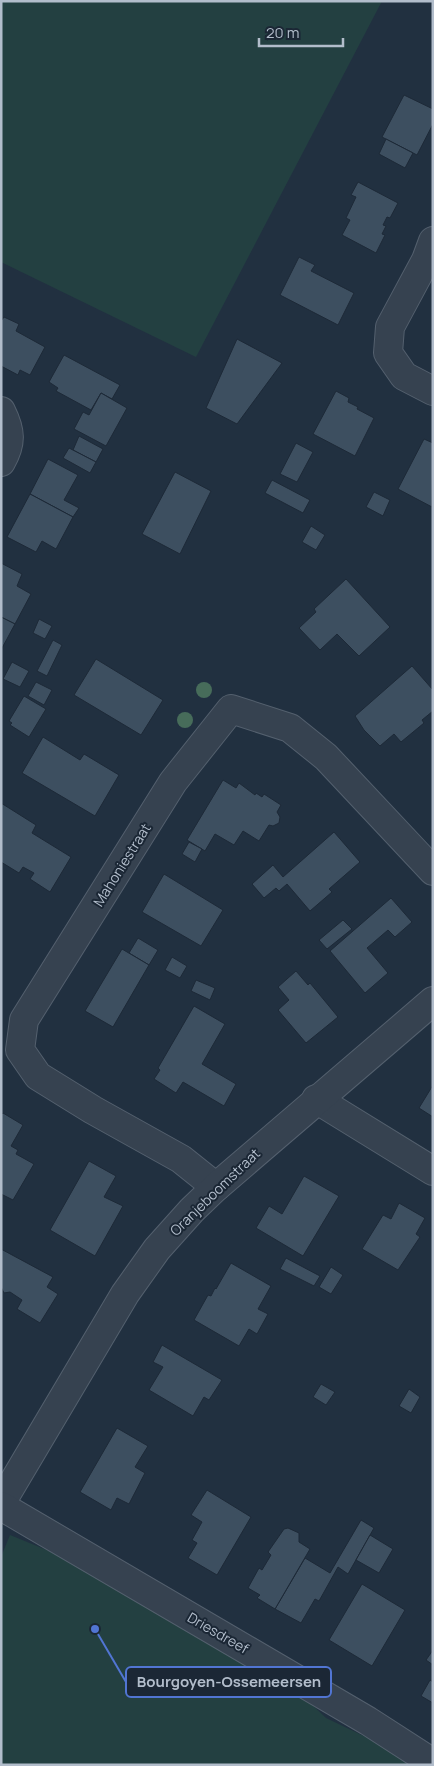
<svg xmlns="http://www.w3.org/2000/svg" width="434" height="1766" font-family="Manrope,sans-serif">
<rect width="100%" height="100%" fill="#213040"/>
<!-- green -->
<g fill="#234041">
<path d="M1 1H382L196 357 1 262Z"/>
<path d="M10 1535 76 1562 303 1696 326 1718 389 1748 415 1765H1V1557Z"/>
</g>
<!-- building -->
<g fill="#3d4f60" stroke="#1d2937">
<path d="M404 95 433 109V124L417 155 382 137Z"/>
<path d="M386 139 413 153 405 168 379 154Z"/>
<path d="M358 182 398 203 390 218 387 217 383 225 386 226 382 234 385 235 376 253 342 235 350 220 346 218 356 197 351 195Z"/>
<path d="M299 257 315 265 311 271 354 293 338 325 280 295Z"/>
<path d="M4 317 19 324 16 331 45 347 30 375 20 370 18 375 1 366V321Z"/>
<path d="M237 339 282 363 237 424 206 408Z"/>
<path d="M64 355 120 385 112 399 101 393 91 410 56 391 58 388 49 382Z"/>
<path d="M336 391 349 398 348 402 358 407 357 409 374 418 355 456 313 434Z"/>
<path d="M101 393 127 408 106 446 74 429 83 412 89 415Z"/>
<path d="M79 436 103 449 96 462 73 450Z"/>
<path d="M424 439 433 443 432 507 398 489Z"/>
<path d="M296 443 313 452 297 482 280 474Z"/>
<path d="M69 448 96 462 90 473 63 458Z"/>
<path d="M48 459 78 475 64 500 79 508 73 517 30 494Z"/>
<path d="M175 472 211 491 180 554 142 534Z"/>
<path d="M272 480 310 500 303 513 265 493Z"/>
<path d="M374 492 390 500 383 516 366 507Z"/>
<path d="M30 494 73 517 56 549 42 541 36 552 7 537Z"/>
<path d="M311 526 325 535 316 550 302 542Z"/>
<path d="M1 563 22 574 17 586 31 594 15 624 1 617Z"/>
<path d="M346 579 390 627 359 656 337 634 320 650 299 628 316 612 314 609Z"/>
<path d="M1 617 15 624 1 650Z"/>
<path d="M39 619 52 626 45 639 33 633Z"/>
<path d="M53 640 62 645 47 676 37 671Z"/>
<path d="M96 659 163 700 141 735 74 695Z"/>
<path d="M12 662 29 671 20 687 3 679Z"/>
<path d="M412 666 433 690V711L422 720 424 723 401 742 394 734 380 746 364 730 355 716Z"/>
<path d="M36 682 52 690 44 705 28 696Z"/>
<path d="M24 696 46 709 29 737 10 725 12 723 9 721Z"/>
<path d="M43 737 80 760 84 754 119 775 95 816 22 773Z"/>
<path d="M223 780 236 788 239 783 255 795 256 793 262 797 264 794 281 805 277 812 280 817 279 823 273 826 269 825 259 841 243 831 234 845 215 834 205 851 187 840Z"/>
<path d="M1 803 36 825 32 833 71 857 50 892 30 879 34 873 23 867 19 873 1 862Z"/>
<path d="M334 832 360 862 329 889 332 892 310 911 287 884 279 891 276 888 264 898 252 884 273 865 283 877Z"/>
<path d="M189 842 202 849 195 862 182 854Z"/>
<path d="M164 874 223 910 201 946 142 912Z"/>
<path d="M391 898 412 922 395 937 388 930 367 948 388 973 365 993 330 951Z"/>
<path d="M343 920 352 929 327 949 319 940Z"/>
<path d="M138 938 158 950 149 965 129 953Z"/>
<path d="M122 949 149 965 113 1027 85 1011Z"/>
<path d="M172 957 187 966 180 978 165 970Z"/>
<path d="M296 971 308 985 310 983 338 1017 306 1043 278 1010 289 1000 278 987Z"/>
<path d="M196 980 215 988 210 1000 191 991Z"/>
<path d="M194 1006 225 1024 202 1064 236 1084 224 1106 183 1082 176 1093 154 1079 160 1070 158 1068Z"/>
<path d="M433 1085V1117L419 1108Z"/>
<path d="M3 1113 23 1125 11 1146 18 1150 16 1154 34 1164 13 1200 1 1194V1115Z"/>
<path d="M89 1161 116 1176 104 1197 123 1206 95 1256 50 1230Z"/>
<path d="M304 1176 339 1196 303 1256 256 1228 269 1206 282 1214Z"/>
<path d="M399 1203 425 1218 416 1234 420 1237 398 1270 362 1249 383 1215 391 1219Z"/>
<path d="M1 1249 53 1277 47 1287 58 1294 40 1323 17 1309 22 1300 10 1292 4 1293 1 1287Z"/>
<path d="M286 1258 320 1276 314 1286 280 1269Z"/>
<path d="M231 1263 271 1286 258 1309 268 1314 257 1334 249 1329 239 1346 194 1320 208 1295 211 1296 215 1288 216 1289Z"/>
<path d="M331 1267 343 1275 331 1294 319 1287Z"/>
<path d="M162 1345 222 1380 209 1400 204 1397 193 1416 149 1390 163 1367 153 1362Z"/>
<path d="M321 1384 335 1392 326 1405 313 1397Z"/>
<path d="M409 1389 420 1397 411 1413 399 1406Z"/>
<path d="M117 1428 148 1446 135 1467 145 1473 129 1504 117 1498 111 1510 80 1492Z"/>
<path d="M207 1490 251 1517 217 1575 188 1558 197 1543 192 1540 202 1522 191 1515Z"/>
<path d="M361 1520 374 1528 348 1574 338 1567 319 1601 315 1599 301 1623 275 1609 305 1558 330 1573Z"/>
<path d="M288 1528 299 1533V1542L310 1549 275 1609 257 1598 260 1595 248 1588 259 1568 262 1570 271 1555 268 1552 284 1529Z"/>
<path d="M370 1535 393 1549 379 1573 356 1560Z"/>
<path d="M362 1584 405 1610 372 1666 329 1640Z"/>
<path d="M433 1650V1665L426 1660Z"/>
<path d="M430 1680 433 1682V1703L421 1696Z"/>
</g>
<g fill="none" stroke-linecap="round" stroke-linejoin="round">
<!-- minor casing -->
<g stroke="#54606e" stroke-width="30">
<g id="minor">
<path d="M433 241 426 260 390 327 388 353 404 376 433 391"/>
<path d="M1 411C11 431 12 443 1 462"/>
<path d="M316 1099 433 1171"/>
<path d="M216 1187 181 1159 93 1110 38 1076 20 1050 24 1020 173 782 231 709 290 728 326 757 433 871"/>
<path d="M1 1503 125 1294 157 1249 192 1210 216 1187 433 1001"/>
<path d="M1 1506 368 1721 433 1763"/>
</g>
</g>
<!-- minor -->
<use href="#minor" stroke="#364250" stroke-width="28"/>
</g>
<!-- trees -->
<g fill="#476c5a">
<circle cx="204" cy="690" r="8"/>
<circle cx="185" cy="720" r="8"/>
</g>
<g text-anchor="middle" stroke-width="4" stroke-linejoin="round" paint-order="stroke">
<!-- street labels -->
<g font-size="14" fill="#b2bdcb" stroke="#1b2735">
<text transform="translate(122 865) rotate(-58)" y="5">Mahoniestraat</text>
<text transform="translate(215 1192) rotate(-44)" y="5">Oranjeboomstraat</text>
<text transform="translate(218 1633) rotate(30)" y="5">Driesdreef</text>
</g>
</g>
<!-- callouts -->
<path fill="none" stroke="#5175d3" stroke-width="2" d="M95 1629L126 1682"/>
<circle fill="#5175d3" stroke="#1b2735" stroke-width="2" cx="95" cy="1629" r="5"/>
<rect fill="#1b2735" stroke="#5175d3" stroke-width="2" x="126" y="1667" width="205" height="30" rx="5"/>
<g font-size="15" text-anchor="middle" font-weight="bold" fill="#b2bdcb">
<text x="229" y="1687">Bourgoyen-Ossemeersen</text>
</g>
<!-- border -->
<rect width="434" height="1766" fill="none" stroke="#b2bdcb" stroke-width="5"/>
<!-- scale -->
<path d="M259 38v8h84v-8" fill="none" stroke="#b2bdcb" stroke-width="2.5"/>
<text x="266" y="38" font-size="15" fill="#b2bdcb" stroke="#1b2735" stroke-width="4" paint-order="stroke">20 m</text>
</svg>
